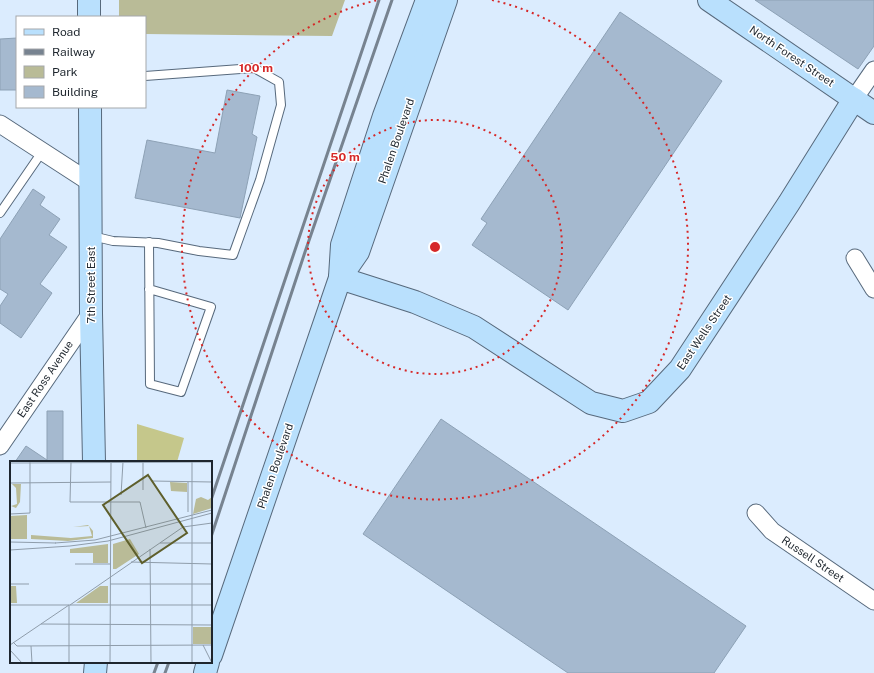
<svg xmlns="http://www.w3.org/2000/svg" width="874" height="673" font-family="'Public Sans',sans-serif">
<rect width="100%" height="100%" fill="#dbecfe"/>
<!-- green -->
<path fill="#b9bb97" d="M119 0H345L332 36 145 34V17H119Z"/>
<!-- water -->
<path fill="#c5c78b" d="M137 424 184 438 177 462H137Z"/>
<!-- building -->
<g fill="#a5b9cf" stroke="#8da1b5">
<path d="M755 0H874V46L858 69Z"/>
<path d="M620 12 722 81 568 310 472 245 487 223 481 219Z"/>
<path d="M17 38V90H0V39Z"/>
<path d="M227 90 260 96 252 134 257 137 240 218 135 198 147 140 215 153Z"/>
<path d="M33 189 45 197 40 205 60 219 49 235 67 247 40 284 52 293 21 338 0 323V306L8 294 0 289V239Z"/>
<path d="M47 411H63V462H15L26 446 47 460Z"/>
<path d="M441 419 746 626 714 673H568L363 534Z"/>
</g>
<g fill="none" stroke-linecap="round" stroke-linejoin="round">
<!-- lane casing -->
<g stroke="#57697c" stroke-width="10">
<g id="lane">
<path d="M0 213 42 152"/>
<path d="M92 236 113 241 158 243 199 251 233 255 260 180 281 105 279 82 254 68 145 76"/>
<path d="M149 242 150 384 181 392 211 307 149 289"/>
</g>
</g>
<!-- street casing -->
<g stroke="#57697c" stroke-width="19">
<g id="street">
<path d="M854 99 874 70"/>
<path d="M0 124 91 183"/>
<path d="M855 258 874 289"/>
<path d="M0 446 91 313"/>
<path d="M756 513 772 531 874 601"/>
</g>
</g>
<!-- secondary casing -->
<g stroke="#57697c" stroke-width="24">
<g id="secondary">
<path d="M709 0 874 113"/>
<path d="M89 17V0"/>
<path d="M90 107 91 313 94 462"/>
<path d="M340 277 342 245 384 116 427 0"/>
<path d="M340 278 415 302 474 327 591 403 623 411 649 402 680 369 789 203 854 99"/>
<path d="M211 655 340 278 358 252 446 0"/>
<path d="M95 673 96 662"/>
<path d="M205 673 208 662"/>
</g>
</g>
<!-- lane -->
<use href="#lane" stroke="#fff" stroke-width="8"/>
<!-- street -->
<use href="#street" stroke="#fff" stroke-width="17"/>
<!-- secondary -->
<use href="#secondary" stroke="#b9e0fd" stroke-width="22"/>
<!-- rail -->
<g stroke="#778390" stroke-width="3">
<path d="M211 500 379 0"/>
<path d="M211 537 305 252 392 0"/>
<path d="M154 673 158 662"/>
<path d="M165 673 169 662"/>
</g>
</g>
<!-- distance rings -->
<g fill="none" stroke="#d62828" stroke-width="2" stroke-dasharray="2 4">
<circle cx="435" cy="247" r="127"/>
<path d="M492 0A253 253 0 1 1 378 0"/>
</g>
<g text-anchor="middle" stroke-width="3" stroke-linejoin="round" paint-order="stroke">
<!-- street labels -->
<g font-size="11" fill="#1e262e" stroke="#fff">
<text transform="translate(792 56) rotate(34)" y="4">North Forest Street</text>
<text transform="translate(396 141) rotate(-71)" y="4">Phalen Boulevard</text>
<text transform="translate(91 285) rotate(-90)" y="4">7th Street East</text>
<text transform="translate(704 332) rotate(-56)" y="4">East Wells Street</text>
<text transform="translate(45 379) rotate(-56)" y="4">East Ross Avenue</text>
<text transform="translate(275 466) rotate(-71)" y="4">Phalen Boulevard</text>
<text transform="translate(813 559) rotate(34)" y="4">Russell Street</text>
</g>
</g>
<!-- overview -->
<g transform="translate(10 461)">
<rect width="202" height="202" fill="#dbecfe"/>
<path d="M160 21 177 22V31L161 30ZM2 23H11L10 41 6 47 1 45 7 43 6 27ZM191 36 198 39 202 36V47L183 53 186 38ZM17 54V78H0V55ZM78 64 79 65 83 70V77L58 80 21 78V74L61 77 82 75 79 65 63 66ZM120 78 129 93 106 108H103V83ZM98 83V102H83V92H60V88ZM0 125H6L7 142H0ZM90 125H98V142H66ZM183 166H202V183H183Z" fill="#b9bb97"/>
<path fill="none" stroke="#8f9dab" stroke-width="1" d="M61 1 60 41H130L136 67M0 2 202 1M142 20 202 21M178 21V51M0 22 101 21M133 29V0M111 34 113 1M0 53 20 52V0M0 81 46 82M45 82 85 79 202 49M150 82H202M140 88 141 202M0 89 60 85 98 80 202 52M121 101 202 103M65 103H101M0 123H19M100 123H202M0 144H59M59 144V202M60 144 173 66 202 62M31 163 202 164M3 181 7 185 202 184M0 184 59 144H202M193 184 202 202M21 185 22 202M0 189 12 202M100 202 101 0M182 202V0"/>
<path fill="#5e5f2c" fill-opacity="0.15" stroke="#5e5f2c" stroke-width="2" d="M138 14 177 72 132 102 93 44Z"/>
<rect width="202" height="202" fill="none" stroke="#1e262e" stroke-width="2"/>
</g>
<circle cx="435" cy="247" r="6" fill="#d62828" stroke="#fff" stroke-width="2"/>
<g font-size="12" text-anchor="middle" font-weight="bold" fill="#d62828" stroke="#fff" stroke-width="3" stroke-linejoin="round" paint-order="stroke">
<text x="256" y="72">100 m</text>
<text x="345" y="161">50 m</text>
</g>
<!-- legend -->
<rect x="16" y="16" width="130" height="92" fill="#ffffff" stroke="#a5a8ab"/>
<rect x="24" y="29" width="20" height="6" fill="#b9e0fd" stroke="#a5a8ab"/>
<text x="52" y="36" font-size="12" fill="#1e262e">Road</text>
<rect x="24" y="49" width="20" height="6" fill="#778390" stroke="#a5a8ab"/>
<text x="52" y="56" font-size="12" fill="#1e262e">Railway</text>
<rect x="24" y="66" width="20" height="12" fill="#b9bb97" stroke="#a5a8ab"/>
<text x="52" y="76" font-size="12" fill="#1e262e">Park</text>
<rect x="24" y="86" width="20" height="12" fill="#a5b9cf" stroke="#a5a8ab"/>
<text x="52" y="96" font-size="12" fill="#1e262e">Building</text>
</svg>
